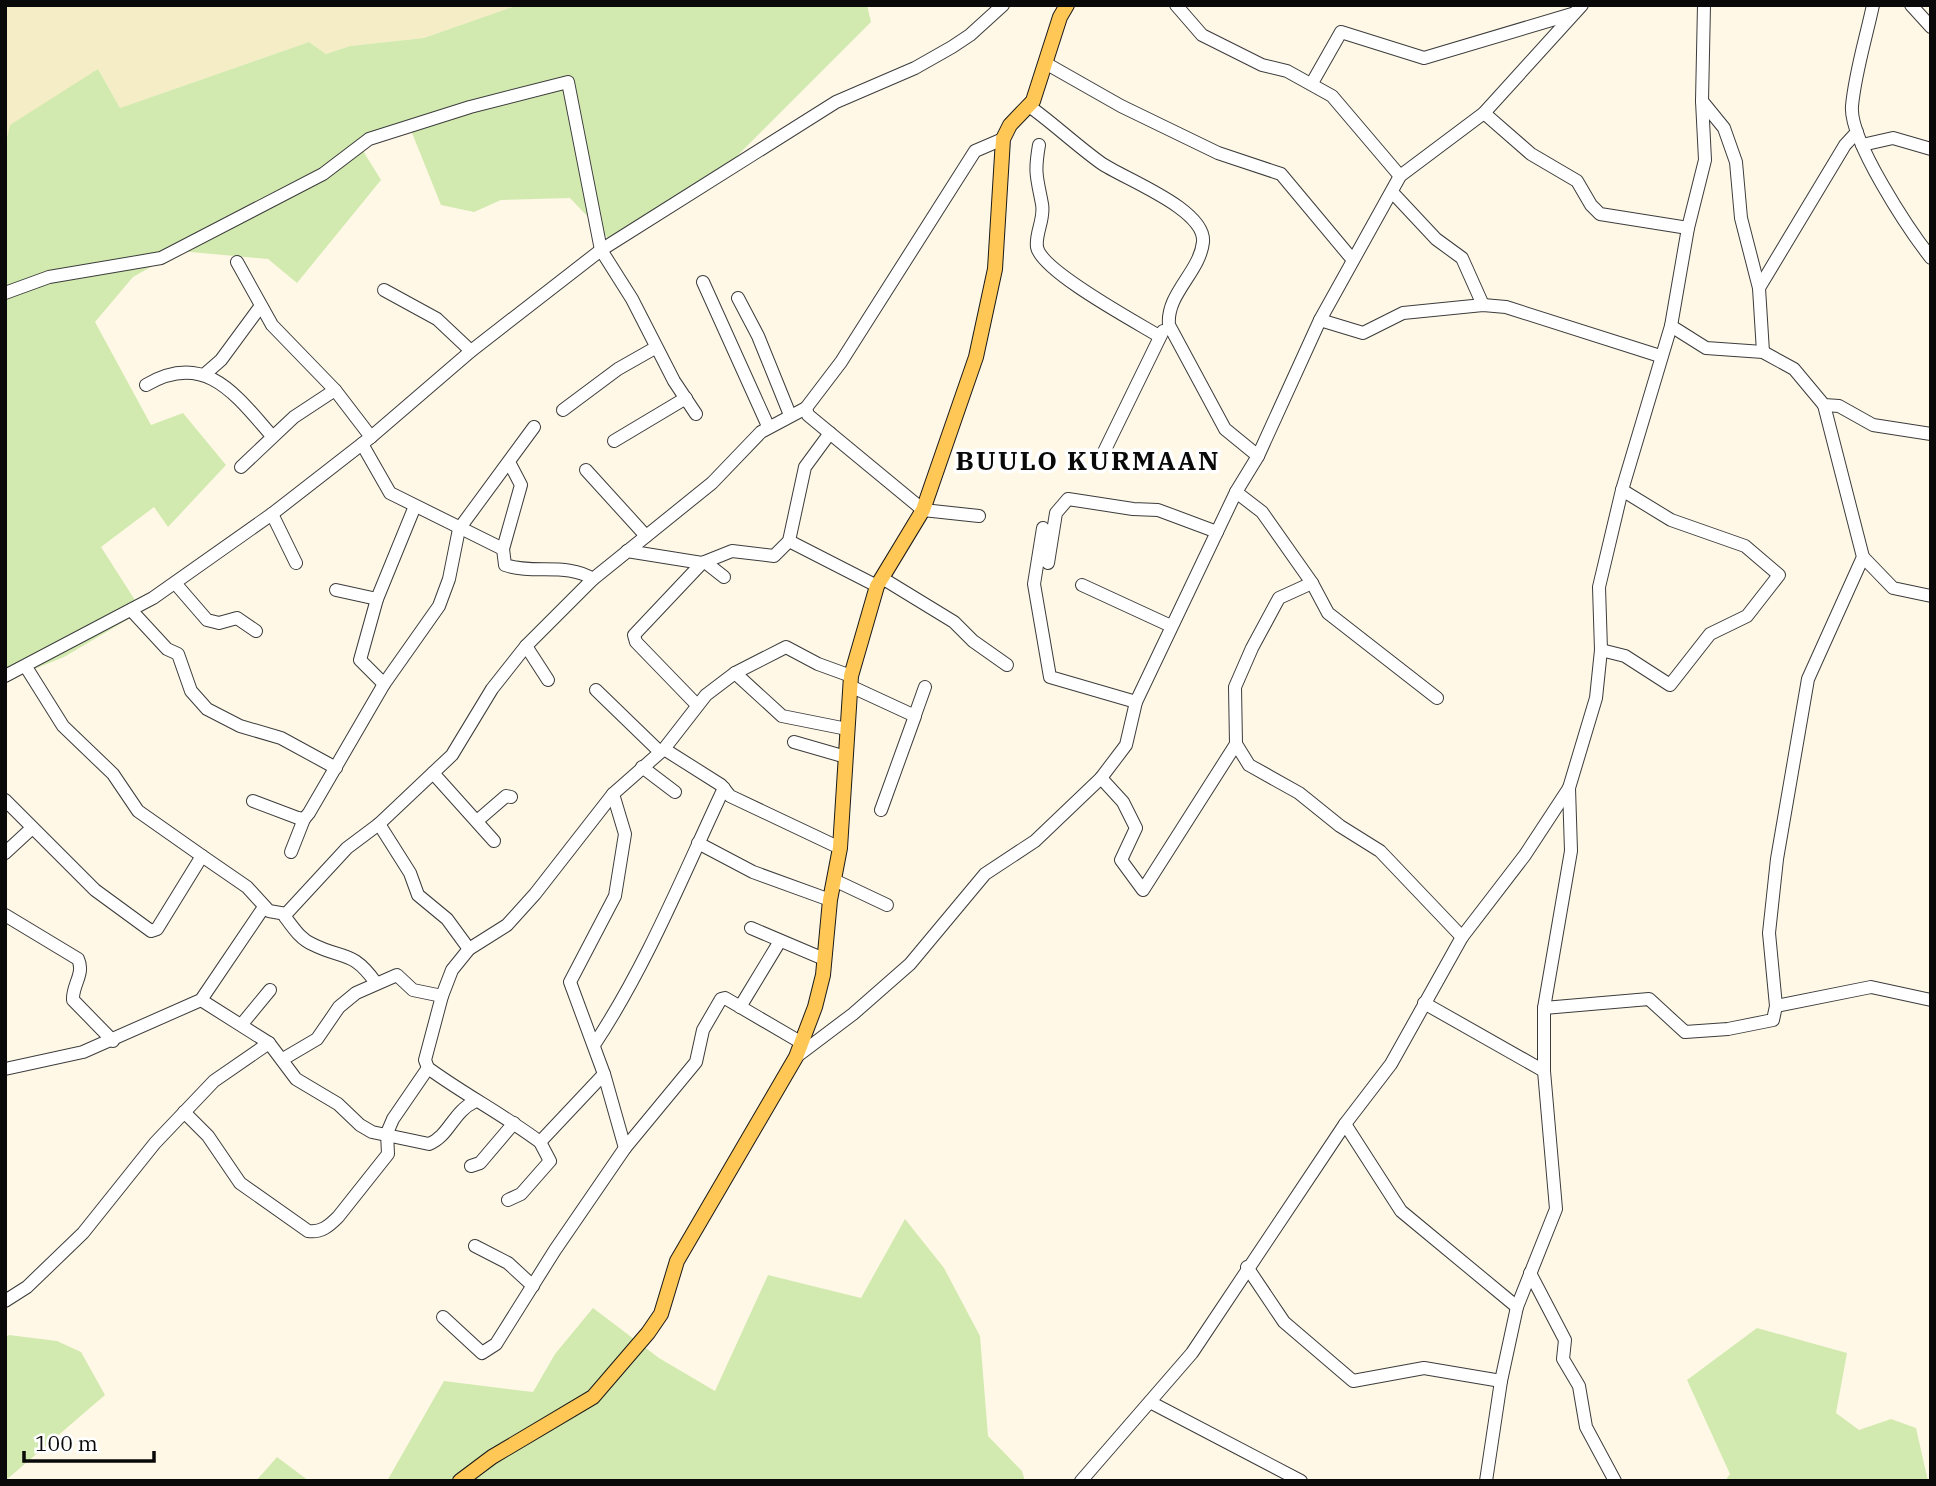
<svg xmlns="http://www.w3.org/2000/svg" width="1936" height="1486" font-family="'IBM Plex Serif',serif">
<rect width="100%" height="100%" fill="#fff8e6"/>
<!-- farmland -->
<path fill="#f5edc6" d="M5 5H518L424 38 350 46 326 54 309 42 120 108 98 69 5 147Z"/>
<!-- green -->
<g fill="#d2eaaf">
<path d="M518 5H867L871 22 710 183 608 238 570 198 501 200 474 212 441 205 408 123 357 141 381 180 297 283 268 259 179 251 133 277 95 322 151 425 183 413 226 465 168 527 154 507 101 547 142 611 64 657 5 681V147L10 125 98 69 120 108 309 42 326 54 350 46 424 38Z"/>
<path d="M905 1219 944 1268 980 1336 988 1436 1022 1471 1025 1481H387L444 1381 533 1392 555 1354 593 1308 659 1358 715 1391 768 1275 861 1298Z"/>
<path d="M1757 1328 1847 1353 1836 1413 1859 1430 1891 1419 1916 1428 1928 1481H1725L1730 1474 1687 1380Z"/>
<path d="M9 1335 57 1341 81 1352 105 1395 5 1481V1338Z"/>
<path d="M277 1457 309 1481H256Z"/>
</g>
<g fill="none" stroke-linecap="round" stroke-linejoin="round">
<!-- minor casing -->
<g stroke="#3c3c3c" stroke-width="14">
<g id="minor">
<path d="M1176 5 1202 35 1262 65 1287 71 1332 96 1400 176"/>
<path d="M1873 5C1866 38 1855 73 1852 106 1849 140 1909 230 1931 258"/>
<path d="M1911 5 1931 27"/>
<path d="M1047 64 1121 106 1218 153 1281 174 1352 259"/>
<path d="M1312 83 1341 32 1424 58 1572 14"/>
<path d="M1702 101 1724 128 1736 162 1741 218 1759 288 1763 352"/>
<path d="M1029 106C1054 124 1076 145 1101 163 1124 179 1206 209 1203 242 1200 272 1166 294 1169 325L1225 429 1258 456"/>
<path d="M1484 113 1531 154 1577 181 1591 205 1600 214 1688 228"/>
<path d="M1039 145C1034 174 1037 177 1042 204 1045 219 1035 233 1037 247 1041 271 1136 322 1159 336"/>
<path d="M1862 145 1893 138 1931 149"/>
<path d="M1392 192 1436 239 1462 258 1483 305"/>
<path d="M237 262 272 325 335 390 371 437"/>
<path d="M703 282 768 426"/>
<path d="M1759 288 1845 145 1857 132"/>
<path d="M384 290 437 319 471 351"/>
<path d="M5 293 49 277 161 258 323 174 369 139 470 107 568 82 601 250 632 299 674 381 696 414"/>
<path d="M738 298 758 336 790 415"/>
<path d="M1320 320 1363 333 1403 313 1483 305 1506 307 1660 356"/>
<path d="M1671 326 1706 348 1763 352 1794 369 1824 405 1839 406 1873 425 1931 434"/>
<path d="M205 374 221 360 260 307"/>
<path d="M146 385C205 350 236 395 272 436"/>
<path d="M563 410 618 369 655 348"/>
<path d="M614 441 686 398"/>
<path d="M362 444 390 493 503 549 505 565C534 575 567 562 593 579"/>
<path d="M1099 462 1163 331"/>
<path d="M241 467 294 417 335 390"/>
<path d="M586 470 646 536"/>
<path d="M1236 492 1262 512 1312 583 1328 613 1437 698"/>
<path d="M272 514 296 563"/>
<path d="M979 516 923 510 808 415 806 408 841 362 975 151 1003 139"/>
<path d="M1043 528 1034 584 1050 677 1136 702"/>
<path d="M789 541 877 586"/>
<path d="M503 549 521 485 509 462"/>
<path d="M627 551 702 563 732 551 774 556 789 541 805 467 830 433"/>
<path d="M1863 557 1893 588 1931 596"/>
<path d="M705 562 724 577"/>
<path d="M1048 563 1056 513 1068 499 1133 509 1158 510 1217 532"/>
<path d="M882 578 954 622 973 641 1007 665"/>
<path d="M175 583 207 620 219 623 237 618 256 631"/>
<path d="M1082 585 1171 626"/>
<path d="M336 590 377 599"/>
<path d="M131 610 167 649 178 654 191 691 207 709 240 726 281 738 336 768"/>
<path d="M526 646 548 680"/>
<path d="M1601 650 1625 656 1670 685 1710 634 1747 616 1779 575 1745 546 1671 520 1622 490"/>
<path d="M26 667 63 726 113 774 138 811 202 856"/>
<path d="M735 673 782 716 847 729"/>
<path d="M5 676 153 598 272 514 371 437 471 351 601 250 836 102 915 68 952 47 970 35 1003 5"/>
<path d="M384 684 360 660 377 599 415 506"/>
<path d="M850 686 915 716 881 810"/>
<path d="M596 690 660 752"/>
<path d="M697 705 636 642 634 635 702 563"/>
<path d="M915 715 925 687"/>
<path d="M794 742 846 757"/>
<path d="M1236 744 1249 765 1299 793 1340 826 1380 851 1462 937"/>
<path d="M664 749 721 785 730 796 840 848"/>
<path d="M642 767 675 792"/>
<path d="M433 773 494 841"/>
<path d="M1101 778 1123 802 1136 828 1121 860 1143 890 1236 744 1235 687 1252 648 1279 598 1312 583"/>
<path d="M613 794 625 834 615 896 570 982 604 1074 625 1148 696 1062 703 1030 721 999 725 998 802 1043"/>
<path d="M5 800 95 890 151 931 157 929 202 856 247 887 269 911 286 914"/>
<path d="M253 801 298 818 304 819 309 813 384 684 439 606 449 579 459 529 534 427"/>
<path d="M477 821 506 796 511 797"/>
<path d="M379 824 410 873 418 895 447 919 469 949"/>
<path d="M698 843 753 872 830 900"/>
<path d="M291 852 304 819"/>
<path d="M5 853 31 829"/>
<path d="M834 880 887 905"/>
<path d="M5 915 78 959C85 974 72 985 73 1000L113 1041"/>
<path d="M751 928 824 959"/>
<path d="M376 983C352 949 343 960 312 944 300 939 293 927 285 917L286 914 347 848 379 824 452 755 492 689 526 646 593 579 712 483 761 432 806 408"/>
<path d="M1424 1003 1544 1071"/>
<path d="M1776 1006 1871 987 1931 1000"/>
<path d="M740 1007 780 941"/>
<path d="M1544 1008 1649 999 1685 1032 1728 1029 1773 1020 1776 1006 1769 933 1777 859 1808 679 1863 557 1824 405"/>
<path d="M242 1024 270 990"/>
<path d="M269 1043 296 1079 338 1104 360 1125 372 1132 429 1144C449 1136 453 1112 474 1102"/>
<path d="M594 1045C647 965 683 875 724 788"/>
<path d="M796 1057 853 1014 910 964 985 874 1035 841 1101 778 1126 745 1136 702 1236 492 1258 456 1320 320 1400 176 1484 113 1582 5"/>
<path d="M283 1059 317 1039 339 1007 356 993 397 975 413 990 442 996"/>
<path d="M5 1069 83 1052 201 1000 264 907"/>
<path d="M604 1074 540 1142C504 1115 465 1095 428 1068L425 1060 442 996 452 970 469 949 507 925 535 894 613 794 664 749 706 695 735 673 786 647 818 664 851 676"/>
<path d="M184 1112 208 1136 240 1183 308 1231C321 1233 329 1226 338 1217L388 1154 387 1133 393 1119 428 1068"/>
<path d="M1345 1124 1401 1211 1517 1307"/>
<path d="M471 1166 480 1163 514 1123"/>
<path d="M508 1200 521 1194 550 1161 540 1142"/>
<path d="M475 1246 508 1263 533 1286"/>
<path d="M1247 1267 1284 1322 1353 1381 1424 1368 1501 1381 1517 1307 1556 1209 1544 1071V1008L1571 851 1569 788 1596 698 1601 650 1599 587 1622 490 1671 326 1688 228 1705 160 1702 101 1704 5"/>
<path d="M1530 1273 1565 1340 1563 1359 1579 1386 1586 1427 1615 1481"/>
<path d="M5 1301 27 1287 83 1233 155 1143 214 1081 269 1043 201 1000"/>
<path d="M443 1317 482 1353 496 1344 555 1250 625 1148"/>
<path d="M1150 1402 1301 1481"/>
<path d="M1081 1481 1192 1353 1345 1124 1391 1064 1462 937 1525 855 1569 788"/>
<path d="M1486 1481 1501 1381"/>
</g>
</g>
<!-- major casing -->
<g stroke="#1a1a1a" stroke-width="16">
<path id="major" d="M460 1481 492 1457 593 1397 648 1333 661 1314 677 1261 796 1057 815 1007 823 975 830 900 840 848 851 676 877 586 923 510 976 357 995 269 1003 139 1010 125 1033 101 1060 17 1067 5"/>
</g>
<!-- minor -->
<use href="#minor" stroke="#fff" stroke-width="12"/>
<!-- major -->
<use href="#major" stroke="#fec756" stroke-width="14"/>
</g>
<g text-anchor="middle" stroke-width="7" stroke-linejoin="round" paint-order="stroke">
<!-- district labels -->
<g font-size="26" font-weight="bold" letter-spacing="2" fill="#090909" stroke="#fff">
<text x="1088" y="470">BUULO KURMAAN</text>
</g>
</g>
<!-- border -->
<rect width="1936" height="1486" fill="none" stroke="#090909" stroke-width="14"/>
<!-- scale -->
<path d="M24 1451v10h130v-10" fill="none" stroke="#090909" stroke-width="3.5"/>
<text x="35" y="1451" font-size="21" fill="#090909" stroke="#ffffff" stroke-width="5" paint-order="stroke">100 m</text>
</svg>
